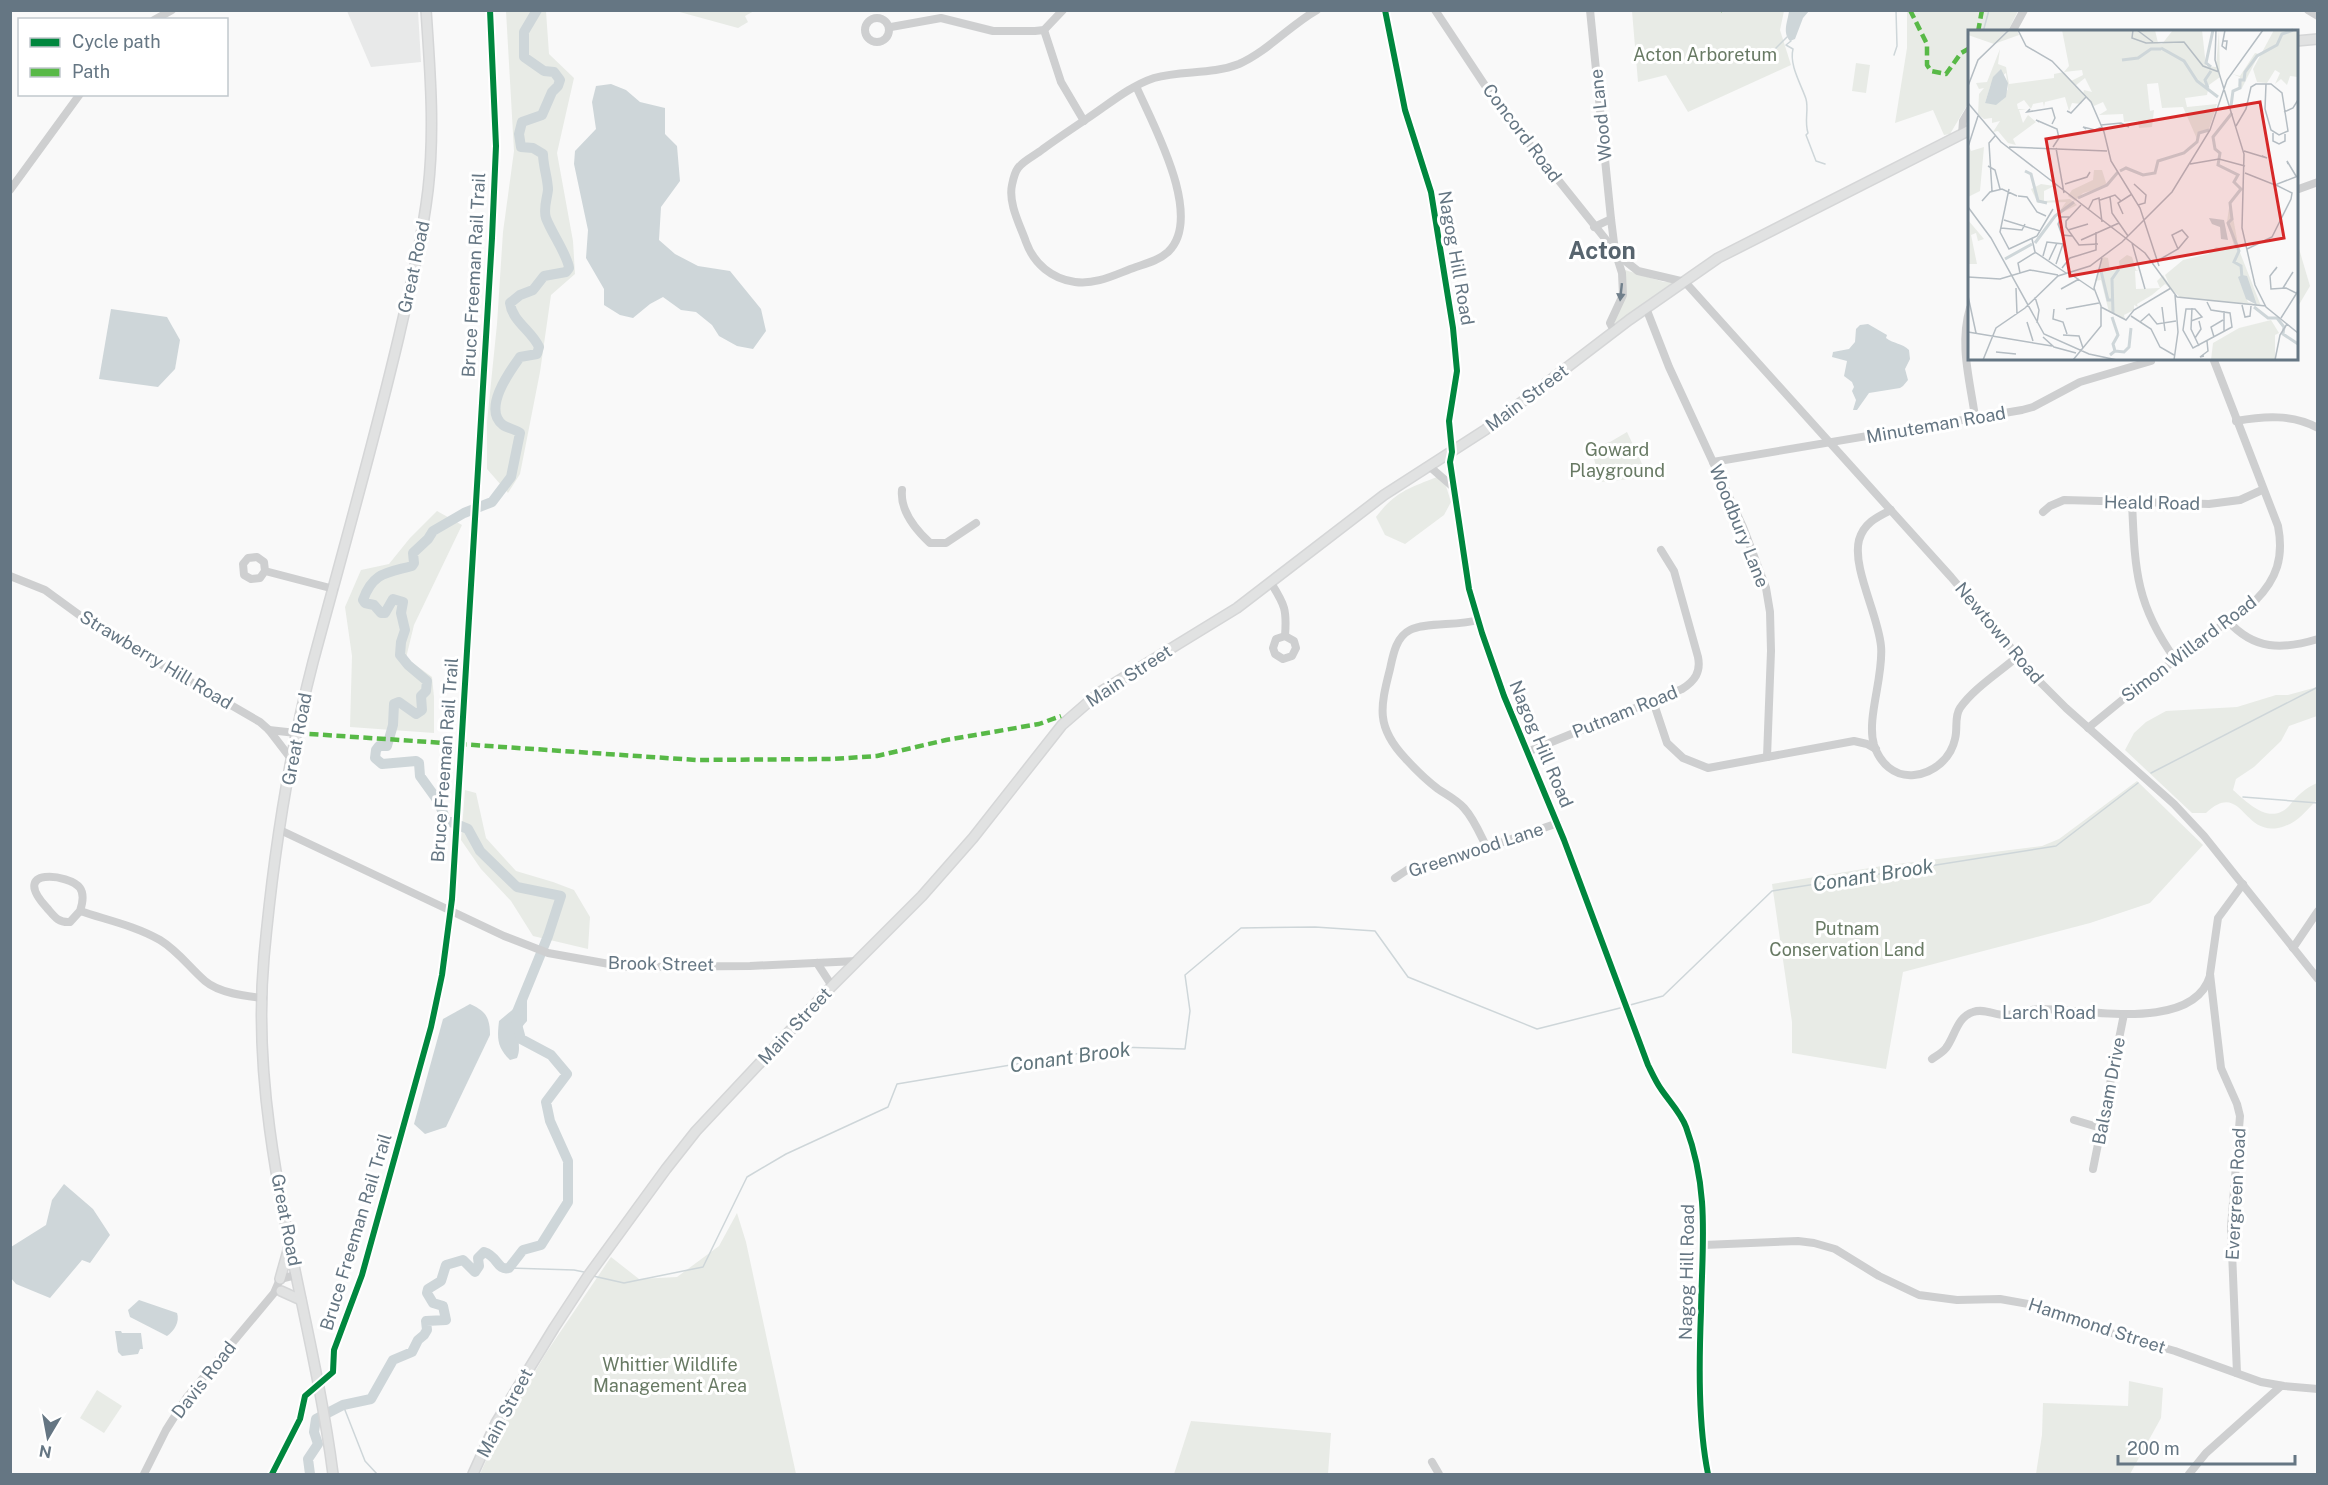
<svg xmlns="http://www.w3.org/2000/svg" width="2328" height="1485" font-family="'Public Sans',sans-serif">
<rect width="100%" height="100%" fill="#f9f9f9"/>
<!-- built -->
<path fill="#e8e9e9" d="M347 11H418L421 62 371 67Z"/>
<!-- green -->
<g fill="#e8ebe6">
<path d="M506 11H546L549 54 574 78 557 153 573 241 575 274 551 295 540 372 520 474 508 493 487 469V422L497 324 503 232 514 151Z"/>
<path d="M676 11 754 10V11L745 16 748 22 738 28Z"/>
<path d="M1632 11H1784L1780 30 1791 65 1688 112 1666 75 1638 82Z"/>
<path d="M1907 11H2018L2008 31 1970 32 1969 102 1950 134 1944 135 1933 110 1895 123 1907 48Z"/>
<path d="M1856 63 1870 65 1866 93 1852 91Z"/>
<path d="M2297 242 2310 286 2297 308H2296Z"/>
<path d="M1625 270 1664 282H1680L1618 326 1614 322Z"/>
<path d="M1627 432 1643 466 1651 477 1600 482 1591 447 1610 442Z"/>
<path d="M1437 477 1446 486 1451 502 1444 515 1405 544 1385 535 1376 517C1395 492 1409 488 1437 477Z"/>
<path d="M437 511 462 525 414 625 406 658 432 677 434 697V733L350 727 352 656 345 607 361 570 389 564 410 538Z"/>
<path d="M2317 687V716L2289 726 2281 741 2254 767 2236 779 2233 790C2248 803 2270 826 2289 806 2298 795 2304 789 2317 783V800C2306 810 2300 821 2285 826 2242 842 2244 778 2206 813H2192L2125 750 2134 733 2146 722 2166 711 2237 707 2276 695H2288Z"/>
<path d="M2137 781 2203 845 2150 903 2090 923 1903 972 1886 1069 1792 1053V1022L1772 884 1882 866 2042 846 2059 839Z"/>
<path d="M465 790 476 793 486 838 516 871 553 882 574 890 590 917 588 949 533 936 511 901 481 869 461 840Z"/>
<path d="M737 1213 746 1242 796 1474H480L499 1432 546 1353 611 1257 639 1279 677 1277 719 1246Z"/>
<path d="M2129 1381 2163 1388 2161 1418 2130 1474H2036L2042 1435 2043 1403 2128 1406Z"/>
<path d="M97 1390 122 1406 104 1433 80 1418Z"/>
<path d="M1191 1421 1331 1433 1328 1474H1174Z"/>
</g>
<!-- water -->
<g fill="#ced6d9">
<path d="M1789 11H1809L1803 18 1795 39 1790 41C1782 32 1788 21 1789 11Z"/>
<path d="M611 84 626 90 640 102 665 108V134L677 146 680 181 661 207 659 240 675 254 698 266 730 271 761 309 766 331 753 349 737 346 719 336 712 325 696 312 681 310 663 297 650 304 633 318 620 315 604 305V289L586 258 588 230 574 164 575 151 596 129 592 102 596 86Z"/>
<path d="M111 309 167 317 180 340 175 369 158 387 99 379Z"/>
<path d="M1868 324 1887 335 1886 338C1894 344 1902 343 1909 350L1910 359 1905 369 1908 380 1903 386 1900 388 1869 393 1857 410H1853L1856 400 1852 391 1854 387 1852 382 1844 376 1847 361 1832 357 1833 352 1849 349 1855 342 1856 329 1860 325Z"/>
<path d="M523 1001H527V1021C512 1037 523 1044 517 1058L510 1060C497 1047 497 1039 499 1021Z"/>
<path d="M470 1004C486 1011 490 1018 490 1035L446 1127 425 1134 414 1124 443 1019Z"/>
<path d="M64 1184 93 1209 110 1235 90 1263 82 1260 50 1298 16 1284 11 1278V1247L46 1225 52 1200Z"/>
<path d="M139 1300 177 1313C180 1322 174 1331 167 1336L130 1317 128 1310Z"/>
<path d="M115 1331H121L122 1333H141L143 1349H140L138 1354 122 1356 118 1352Z"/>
</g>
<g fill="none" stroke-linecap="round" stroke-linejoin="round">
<!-- stream -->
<g stroke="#ced6d9" stroke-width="1.5">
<path d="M1983 32 1989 10"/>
<path d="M1791 41 1786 45 1793 49C1789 65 1801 84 1806 99 1809 110 1804 121 1808 133L1806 135 1816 161 1825 164"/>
<path d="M1771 50 1773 51 1787 37"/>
<path d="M1894 55 1897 46 1896 10"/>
<path d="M2151 773 2318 687"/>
<path d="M2243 797 2318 803"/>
<path d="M1630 1005 1663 996 1772 891 2056 846 2138 783"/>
<path d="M509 1268 574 1270 584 1272"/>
<path d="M593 1276 624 1283 703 1267 747 1177 786 1154 888 1107 897 1084 1117 1047 1185 1049 1190 1011 1185 975 1241 928 1315 927 1375 931 1408 977 1537 1029 1620 1008"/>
<path d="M343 1405 365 1461 377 1474"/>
</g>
<!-- river -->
<path stroke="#ced6d9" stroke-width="10" d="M310 1474 308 1459 318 1444 314 1432 316 1419 343 1405 371 1399 393 1360 412 1352 418 1340 424 1335 427 1330 426 1321 446 1320 443 1306 433 1303 427 1293 428 1289 441 1281 446 1265 463 1260 475 1272 479 1266 478 1258 484 1252C498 1256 497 1271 509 1268L523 1250 541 1245 568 1202V1161L550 1121 546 1102 567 1074 551 1055 521 1039 515 1017 548 936 561 896 517 887 480 851 468 829 446 820 438 801 420 776 419 763 416 761 382 764 375 758 376 750 379 746H387L393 725 394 704 399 702 416 714 422 710 421 696 426 691 427 681 408 665 400 655 401 642 405 630 401 613 403 602 393 599 385 613H381L374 605 365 603 363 600C373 572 387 573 412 566L414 563 413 553 428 539 433 531 464 513 492 502 511 477 520 433C515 429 507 428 503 425 482 409 510 371 520 357L537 354 539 347C532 331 512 321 510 303L520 295 533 290 544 276 566 272 569 268C568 256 551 232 546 218 543 209 547 199 548 190 548 179 543 166 543 154L533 148 521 147 519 134 522 122 542 115 552 92 558 86 560 80 554 72 544 71 524 57V32L537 10"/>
<!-- major casing -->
<g stroke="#d5d6d7" stroke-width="12">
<g id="major">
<path d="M2296 41 2318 39"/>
<path d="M280 1279 289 1247"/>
<path d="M281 1291 301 1300"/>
<path d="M333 1474C311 1303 248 1132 264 957 273 858 288 758 313 662 342 554 373 446 399 336 410 288 422 240 428 190 435 130 430 70 426 10"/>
<path d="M473 1474 496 1423 554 1328 588 1276 666 1169 696 1131 832 986 922 896 973 838 1062 725 1100 692 1237 608 1384 495 1485 430 1629 320 1718 258 1970 130"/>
</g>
</g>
<!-- minor -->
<g stroke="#cecfd0" stroke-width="8">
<path d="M1385 10 1405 110 1431 192 1453 328 1457 371 1449 421 1452 452 1450 462 1469 589 1482 633 1504 696 1564 840 1648 1065C1652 1073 1656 1082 1661 1089 1669 1101 1681 1113 1686 1127 1710 1192 1702 1245 1701 1311 1699 1363 1698 1424 1708 1474"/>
<path d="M1435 10 1496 102 1619 256 1638 271 1685 282 1951 577 2040 682 2066 708 2174 804 2204 836 2318 979"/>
<path d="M1590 10 1611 219 1615 251 1622 273 1623 295 1610 323 1614 331"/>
<path d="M2308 10 2318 16"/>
<circle cx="877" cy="30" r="12"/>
<path d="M154 20 172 10"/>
<path d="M891 27 941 18 993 31H1035L1044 30 1063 10"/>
<path d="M1044 30 1061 82 1084 121"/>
<path d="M2012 32 2024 10"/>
<path d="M1136 86C1152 123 1205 217 1168 252 1159 260 1148 263 1136 267 1116 274 1097 285 1075 282 1052 279 1034 264 1026 242 1020 225 1008 203 1012 185 1013 180 1015 172 1018 168 1024 160 1036 155 1043 149 1058 138 1073 128 1088 118 1109 104 1130 86 1154 78 1182 70 1211 75 1239 64 1268 51 1289 26 1317 10"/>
<path d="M1962 134 1963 121 1970 109"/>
<path d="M10 190 80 94"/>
<path d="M2296 190 2318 182"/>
<path d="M1594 227 1611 219"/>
<path d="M1646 308 1669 367 1743 527 1766 588 1770 612 1771 651 1767 757"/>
<path d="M1970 308C1959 345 1970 380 1975 417"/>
<path d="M2236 421C2264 416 2292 414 2318 428"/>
<path d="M1713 462 2022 410 2033 407 2080 382 2151 361"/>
<path d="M1429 466 1453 487"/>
<path d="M902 490C900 510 916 530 930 543H946L976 523"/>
<path d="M2132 502C2135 568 2135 603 2175 659"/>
<path d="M1891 510C1877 517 1864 523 1859 540 1852 568 1878 614 1881 646 1884 676 1866 719 1874 745 1880 763 1894 777 1914 775 1934 773 1951 758 1955 739 1958 728 1954 717 1960 708 1974 688 2000 672 2018 656"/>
<path d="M2043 512 2050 506 2064 500 2209 504 2240 500 2262 490"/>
<path d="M265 571 264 562 257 557 248 558 243 564 244 575 251 579 260 578 265 571 334 589"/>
<path d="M10 576 45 590 93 625 260 722 269 730 292 760"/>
<path d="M1271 583C1285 605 1287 610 1285 636L1294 641 1296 648 1292 656 1283 659 1275 654 1273 648 1276 639 1285 636"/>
<path d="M1478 620C1458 626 1425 622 1410 630 1396 637 1393 655 1390 669 1380 708 1376 727 1405 758 1415 769 1426 780 1438 789 1447 795 1457 800 1464 808 1474 819 1480 834 1487 848"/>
<path d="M2228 621C2254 650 2282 650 2318 639"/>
<path d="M1653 701 1667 743 1683 758 1708 768 1854 741 1867 744 1876 749"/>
<path d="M2088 728 2132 692 2255 601C2277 579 2284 557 2278 526L2213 358"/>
<path d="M269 730 296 733"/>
<path d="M1527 752 1682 689C1695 681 1701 672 1698 657L1674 571 1661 550"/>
<path d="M280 830 504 936 548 953 626 967 750 966 857 961"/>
<path d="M1395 878 1407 870 1451 860 1558 823"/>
<path d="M80 911 70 922C58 923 54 916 47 908 8 866 70 874 80 888 85 895 82 905 80 911 107 920 136 926 160 940 178 951 189 967 205 981 219 993 245 996 263 998"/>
<path d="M2293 948 2318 911"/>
<path d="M817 963 832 986"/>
<path d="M1932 1059C1936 1056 1942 1053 1946 1048 1955 1036 1957 1017 1973 1012 1984 1008 1994 1015 2005 1015 2017 1015 2029 1009 2041 1009 2085 1009 2193 1033 2210 976"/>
<path d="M2074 1120 2101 1128"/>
<path d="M2093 1169 2124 1014"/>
<path d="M1704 1245 1798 1241 1814 1243 1835 1249 1879 1276 1919 1295 1957 1300 2000 1299 2040 1306 2094 1328 2175 1351 2261 1382 2284 1386 2318 1389"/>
<path d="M2237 1373 2231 1227 2240 1116 2237 1104 2221 1068 2210 974 2218 918 2243 884"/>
<path d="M1432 1462 1439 1474"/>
<path d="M144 1474 166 1430 187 1397 274 1293 280 1279 296 1275"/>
<path d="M2189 1474 2206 1453 2281 1386"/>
</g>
<!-- major -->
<use href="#major" stroke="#e1e2e2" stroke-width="9"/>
<!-- quiet -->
<g stroke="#58b947" stroke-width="4.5" stroke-dasharray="9 4.5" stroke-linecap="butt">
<path d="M1721 10H1722"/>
<path d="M1910 10 1927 44V65L1931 71 1946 74 1961 53 1970 48"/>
<path d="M1978 32 1982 10"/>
<path d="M296 733 696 760 832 759 877 756 946 740 1039 724 1061 716"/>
</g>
<!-- cycleway casing -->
<g stroke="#fff" stroke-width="10">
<g id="cycleway">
<path d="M1385 10 1405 110 1431 192 1453 328 1457 371 1449 421 1452 452 1450 462 1469 589 1482 633 1504 696 1564 840 1648 1065C1652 1073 1656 1082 1661 1089 1669 1101 1681 1113 1686 1127 1710 1192 1702 1245 1701 1311 1699 1363 1698 1424 1708 1474"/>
<path d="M272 1474 300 1419 305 1396 333 1372 334 1350 362 1275 431 1027 442 975 452 899 492 238 496 146 490 10"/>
</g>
</g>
<!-- cycleway -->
<use href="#cycleway" stroke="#00873e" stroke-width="6"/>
</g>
<!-- one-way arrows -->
<defs><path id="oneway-solid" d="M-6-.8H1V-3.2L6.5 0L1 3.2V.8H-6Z" transform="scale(1.5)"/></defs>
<use fill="#707f8b" href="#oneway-solid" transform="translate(1621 292) rotate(96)"/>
<g text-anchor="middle" stroke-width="6" stroke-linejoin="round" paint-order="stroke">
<!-- park labels -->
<g font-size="18" fill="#687a64" stroke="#fff">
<text x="1705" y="61">Acton Arboretum</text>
<text x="1617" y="456">Goward<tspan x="1617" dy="21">Playground</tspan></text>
<text x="1847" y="935">Putnam<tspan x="1847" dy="21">Conservation Land</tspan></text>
<text x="670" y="1371">Whittier Wildlife<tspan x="670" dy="21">Management Area</tspan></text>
</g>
<!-- street labels -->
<g font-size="18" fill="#657683" stroke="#fff">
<text transform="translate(1601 115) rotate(-96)" y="6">Wood Lane</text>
<text transform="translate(1522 133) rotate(53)" y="6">Concord Road</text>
<text transform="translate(1456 258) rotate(80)" y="6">Nagog Hill Road</text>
<text transform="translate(414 267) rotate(-78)" y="6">Great Road</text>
<text transform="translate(474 275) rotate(-87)" y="6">Bruce Freeman Rail Trail</text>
<text transform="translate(1527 398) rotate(-37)" y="6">Main Street</text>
<text transform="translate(1936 425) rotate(-10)" y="6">Minuteman Road</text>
<text transform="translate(2152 503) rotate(1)" y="6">Heald Road</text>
<text transform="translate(1739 526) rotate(68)" y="6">Woodbury Lane</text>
<text transform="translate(1999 633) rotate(50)" y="6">Newtown Road</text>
<text transform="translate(2189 649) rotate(-37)" y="6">Simon Willard Road</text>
<text transform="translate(156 660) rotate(31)" y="6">Strawberry Hill Road</text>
<text transform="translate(1129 676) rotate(-33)" y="6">Main Street</text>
<text transform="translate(1625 712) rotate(-22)" y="6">Putnam Road</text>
<text transform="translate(297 739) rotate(-79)" y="6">Great Road</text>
<text transform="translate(1541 744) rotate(67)" y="6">Nagog Hill Road</text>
<text transform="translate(445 760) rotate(-86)" y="6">Bruce Freeman Rail Trail</text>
<text transform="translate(1476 850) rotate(-18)" y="6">Greenwood Lane</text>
<text transform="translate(661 964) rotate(1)" y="6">Brook Street</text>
<text x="2049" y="1019">Larch Road</text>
<text transform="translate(795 1026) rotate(-47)" y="6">Main Street</text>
<text transform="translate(2109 1091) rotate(-79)" y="6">Balsam Drive</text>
<text transform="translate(2236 1194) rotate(-87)" y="6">Evergreen Road</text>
<text transform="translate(286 1220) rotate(79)" y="6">Great Road</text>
<text transform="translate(356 1232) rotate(-73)" y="6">Bruce Freeman Rail Trail</text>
<text transform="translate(1687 1272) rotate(-89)" y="6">Nagog Hill Road</text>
<text transform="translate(2097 1326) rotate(18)" y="6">Hammond Street</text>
<text transform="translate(204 1380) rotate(-52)" y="6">Davis Road</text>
<text transform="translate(505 1413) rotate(-62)" y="6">Main Street</text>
</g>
<!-- water labels -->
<g font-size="20" font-style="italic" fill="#60757c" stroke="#fff">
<text transform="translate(1873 875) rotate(-9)" y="7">Conant Brook</text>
<text transform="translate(1070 1057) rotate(-8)" y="7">Conant Brook</text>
</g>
<!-- district labels -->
<g font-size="24" font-weight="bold" fill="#57646e" stroke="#fff">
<text x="1602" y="259">Acton</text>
</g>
</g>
<!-- overview -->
<g transform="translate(1968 30)">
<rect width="330" height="330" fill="#f9f9f9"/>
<path d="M2 0H49L51 5 26 14 0 5ZM94 0H187L190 13 194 14 205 0H234L238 36 248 37 251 0 252 47 241 55 239 65 217 68 219 77 249 74 240 102H233L229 109 215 77 194 78 190 53 179 54 182 81 186 80 184 97 171 98 170 91 156 92 155 84 131 85 139 80 135 72 126 76 115 64 116 60 124 62 117 48 107 56 103 51 115 45 114 40 96 42 101 36ZM306 0H330V47L322 46 319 55 313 49 307 54 312 43 307 40 299 53 289 52 285 39ZM32 19 30 34 38 37 41 54 86 48V44L96 42 117 67 113 74 104 73 101 81 97 67 77 72 76 77 75 72 65 74 63 79 56 70 49 74 50 79H59L51 80 55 93 60 85 68 92 45 109 48 115 40 113 30 101 25 102 32 91 24 93V88L16 89 10 84 11 64 16 58 11 59 8 53 19 52ZM38 43 40 59 33 71 17 73 23 54ZM287 23 291 24 274 58 270 56 272 47 264 44 272 46ZM1 116 3 121 16 117 12 161 0 167ZM126 140H134L139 156 115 163 107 171 100 166 104 160 125 150ZM73 154 86 156 76 161V171L102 169 109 175 89 185 98 172 70 173 63 159ZM262 171 271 220 293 276 212 267 197 254 184 265 169 274 170 277 166 275V280L156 285 157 290 141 282 133 250 127 251 135 227 140 228 142 241 152 239 151 231 159 225 164 227 168 240H171L167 241 168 259 192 258 189 251 195 245 201 254 197 245 215 230 240 224 248 217 267 219 259 192ZM271 249 282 257 288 274 280 272ZM0 190 16 209 10 211 8 203 3 205 9 234H0ZM303 290 311 303 307 305V330H243L245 313 271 298Z" fill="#e8ebe6" fill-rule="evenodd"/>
<path d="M33 39 40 53 38 67 28 75 17 73 25 47ZM241 188 256 190 260 210 253 209 252 197 244 194ZM274 245 279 246 289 275 278 269 270 247Z" fill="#ced6d9"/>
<path fill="none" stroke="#ced6d9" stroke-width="3" d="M193 18 216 31 229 51 250 67M154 30 170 28 183 19H193M243 37 238 33 245 0M240 58 237 50 243 41M263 76 265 61 272 58V50H276L277 42 289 26 309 15 314 4 325 0M264 83 245 107 247 119 252 123 250 135 270 145 266 152 273 159 262 173 264 189 260 193 271 221 266 232 273 236 274 248M57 141 63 144 70 171 79 173M152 141 158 138 175 145 187 143 190 131 216 123 229 112 231 103 241 100M110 168 139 155 150 142M67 213 87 186 106 172M37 229 64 214M133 241 140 270H146M286 277 300 288H309L316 297 315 304 330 314M145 283 144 249 151 239M147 321 156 322 161 317 163 298M142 325 147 321 145 314 150 305 144 287"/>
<path fill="none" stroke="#b5bdc3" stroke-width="1.5" d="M50 0 58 16 84 31 123 72 136 102 143 131 172 178 191 236M165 0 164 8 178 13 216 12 235 36 251 42M169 0 185 12M248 0 247 30 276 124 274 198 287 255 298 277 330 303M255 11H259L258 19 254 16 257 0M0 56 10 30 41 0M0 73 33 112 177 223 209 267 298 276M62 79 59 82 84 78 87 88 84 94M99 81 103 83 118 67M316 82 325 78 330 70M71 92 68 90 89 99 91 108 85 117M133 95 153 93 161 97M268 96 278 79 283 57 288 54H303L314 63 320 101 311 105 303 100 297 79 298 54M118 99 115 97 127 100 134 97M305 103V111L311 114 317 111V104M0 117 10 86M41 117 139 121M88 118 96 163M276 121 299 128 294 126M222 134 251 129 277 136M320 134 319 131 328 146M20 136 27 140 32 159M277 143 307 155 330 146M97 154 119 147 122 142M166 154 178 165 177 173 170 175M41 159 32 202 41 219 69 206 85 179M24 161 21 113 27 106M50 166 59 167 69 182 78 186M142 167 144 183 160 206M132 170 147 165 153 171M14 171 22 162 34 159 49 166M113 175 98 191V197L111 215 130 214M0 177 23 208 76 304 121 324 149 330M120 180 125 170 131 168 134 192M155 184 150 173 164 164M101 187H93L90 194 94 205 104 206M36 190 72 201M33 198 54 200 57 194M100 200 120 194M64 209 67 222 98 243M113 210 151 193M164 213 177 259M279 219 304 207 323 169 324 163 308 155M75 226 79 212 95 214 88 234M81 230 89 213M189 231 210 219 204 205 214 200 220 207 210 219M94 238 102 228 128 220V202M307 240 309 237 302 246 303 259 318 258 328 263M52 243 50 233 68 222M101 243 126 260M0 247 32 249 62 240 90 245M48 258 49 284M315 258 325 242M93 259 111 249M0 266 8 303M67 267 71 280 69 293M274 275 277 287 282 286 283 276M133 277 158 290 166 280 203 258M194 277 197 301M224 278 223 299 231 316M86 279 85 289 95 292 99 304M98 279 131 273M256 281V301M163 286 183 299 192 317 206 325M313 288 330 261M223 291 234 287 227 279H218L215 300 225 318 264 297 262 283 243 280 239 272M59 292 65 311M172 292 181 284 189 294 208 291M0 302 84 316M95 305 111 306 115 318M75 307 86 317 108 323M246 307 243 297 255 290M227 308 233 299 231 291M28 322 48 324M236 326 232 327 240 321 239 311M15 330 28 298 57 278 90 246 122 236 154 212 204 162 242 100 259 50 295 0M105 330 133 296V276L126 258 134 228M206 330 210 302 207 265M307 330 312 305 319 294"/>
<path fill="#d62828" fill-opacity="0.15" stroke="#d62828" stroke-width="3" d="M292 72 316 208 102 246 78 109Z"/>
<rect width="330" height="330" fill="none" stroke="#657683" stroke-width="3"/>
</g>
<!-- border -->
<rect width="2328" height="1485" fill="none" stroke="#657683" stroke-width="24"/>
<!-- legend -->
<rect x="18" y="18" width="210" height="78" fill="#ffffff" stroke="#c1c8cd" stroke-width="1.5"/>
<rect x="30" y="38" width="30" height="9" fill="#00873e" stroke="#c1c8cd" stroke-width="1.5"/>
<text x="72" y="48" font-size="18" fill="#657683">Cycle path</text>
<rect x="30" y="68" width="30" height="9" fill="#58b947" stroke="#c1c8cd" stroke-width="1.5"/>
<text x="72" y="78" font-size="18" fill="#657683">Path</text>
<!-- north arrow -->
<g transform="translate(48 1437) rotate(190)" stroke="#ffffff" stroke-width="4.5" paint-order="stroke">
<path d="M0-4.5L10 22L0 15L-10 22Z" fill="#657683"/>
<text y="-9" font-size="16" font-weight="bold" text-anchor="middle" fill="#657683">N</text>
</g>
<!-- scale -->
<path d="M2118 1455v9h177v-9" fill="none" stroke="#657683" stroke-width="3"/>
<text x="2127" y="1455" font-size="18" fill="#657683" stroke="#ffffff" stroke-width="4.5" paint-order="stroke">200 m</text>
</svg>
